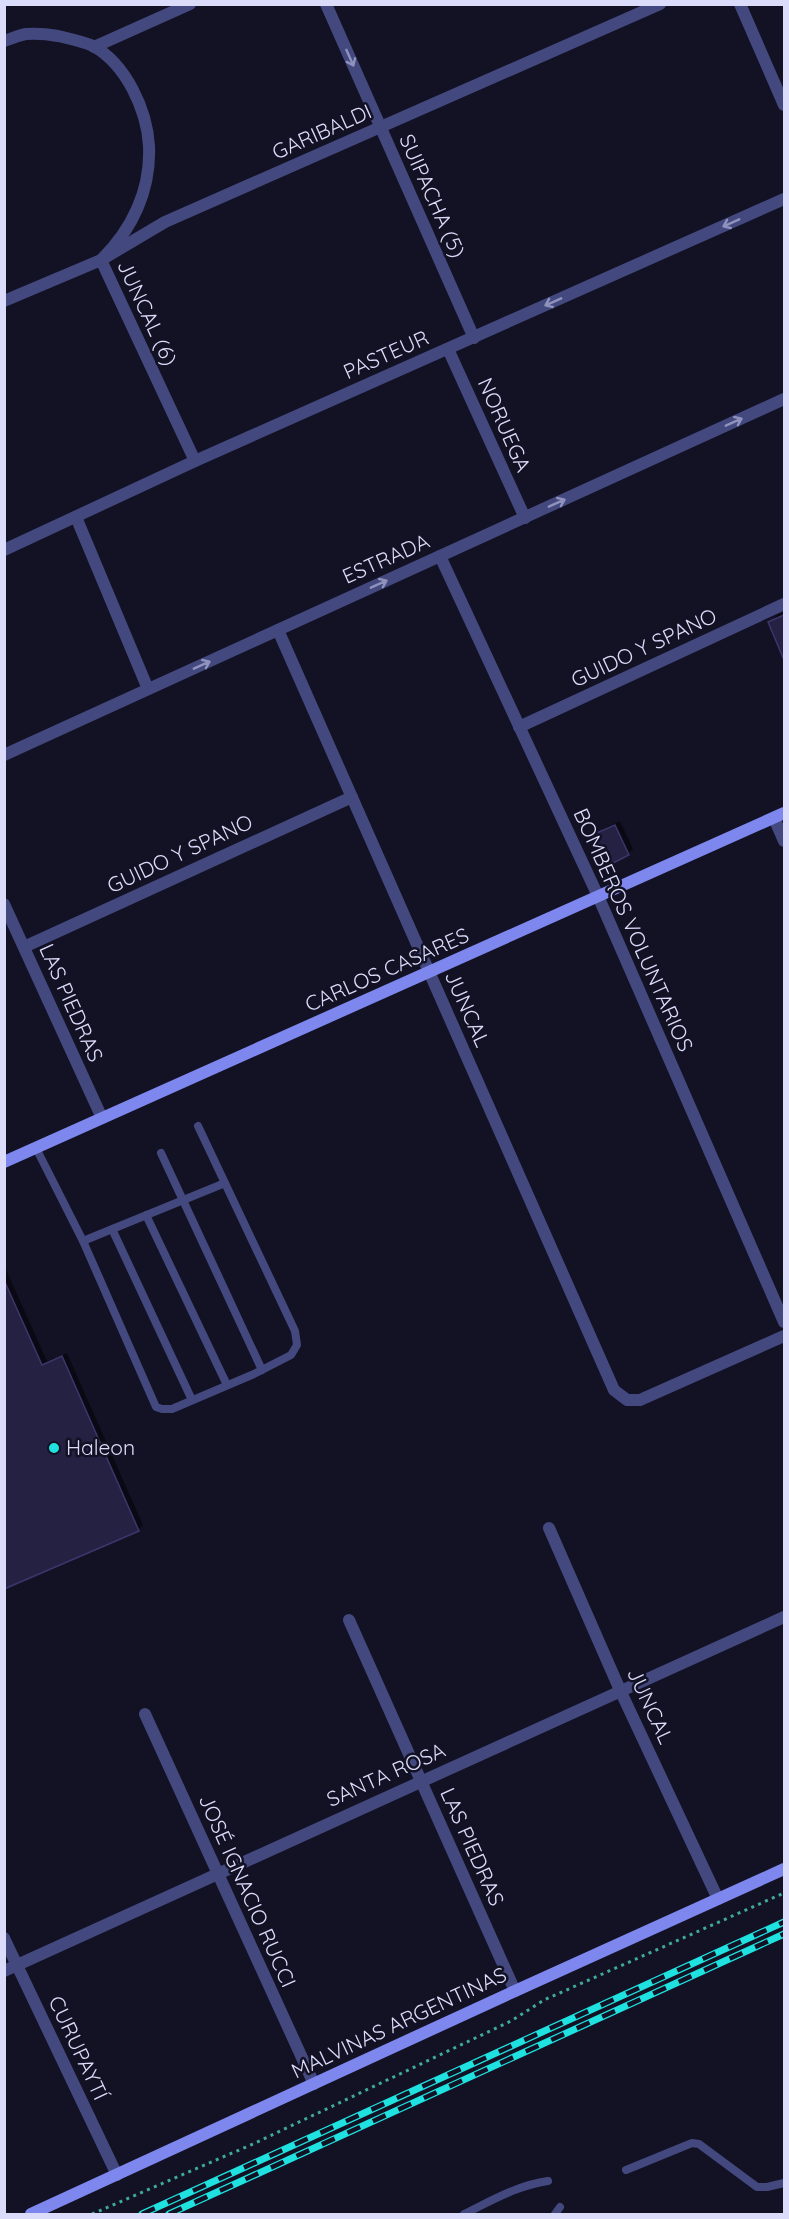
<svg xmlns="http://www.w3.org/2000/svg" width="789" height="2219" font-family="Quicksand,sans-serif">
<rect width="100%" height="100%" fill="#131225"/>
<!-- shadow -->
<g fill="#0007">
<path d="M784 612V656L770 623 777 615Z"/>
<path d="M620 821 633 849 628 854 594 836 599 831Z"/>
<path d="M4 1265 47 1361 67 1353 143 1525 138 1530 4 1588Z"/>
</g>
<!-- building -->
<g fill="#242143" stroke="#3b366c" stroke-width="1.5">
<path d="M784 615V660L768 622Z"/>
<path d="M615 825 629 855 611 864 603 858 592 835Z"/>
<path d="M4 1280 42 1365 62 1356 139 1531 4 1589Z"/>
</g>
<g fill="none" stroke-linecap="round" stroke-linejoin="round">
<!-- path -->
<path stroke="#3faa97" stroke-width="3" stroke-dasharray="3 4.5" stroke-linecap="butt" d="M92 2214 253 2144 511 2021 544 2000 784 1893"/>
<!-- lane -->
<g stroke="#43487e" stroke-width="8">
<path d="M36 1148 83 1241 156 1407 162 1409H172L254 1374 291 1355 297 1345 295 1331 198 1126"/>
<path d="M161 1153 262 1370"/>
<path d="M146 1215 227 1385"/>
<path d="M112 1229 192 1400"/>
<path d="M83 1241 225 1183"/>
<path d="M626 2170 692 2143 699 2144 757 2187H767L784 2183"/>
<path d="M464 2214C491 2201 518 2185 548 2181"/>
<path d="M555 2214 560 2207"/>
</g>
<!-- street -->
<g stroke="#43487e" stroke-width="12">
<path d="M326 4 474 338"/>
<path d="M740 4 784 105"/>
<path d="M4 41C11 39 19 35 26 34 37 33 47 34 58 36 70 39 82 41 93 46 126 64 147 110 149 146 151 190 132 230 101 260L195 461"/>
<path d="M94 47 190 4"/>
<path d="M4 301 101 260 165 222 660 4"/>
<path d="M448 349 525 518"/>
<path d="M76 517 148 689"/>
<path d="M4 550 195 461 784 199"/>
<path d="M440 556 598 896 784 1322"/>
<path d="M278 630 614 1390 627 1400H640L784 1336"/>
<path d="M519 727 784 604"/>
<path d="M4 755 784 399"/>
<path d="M774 818 784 841"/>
<path d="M4 904 102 1118"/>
<path d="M24 947 352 797"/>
<path d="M549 1528 620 1690 718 1899"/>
<path d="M349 1620 515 1991"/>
<path d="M145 1714 314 2084"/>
<path d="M4 1938 117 2175"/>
<path d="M4 1971 784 1617"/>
</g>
<!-- secondary -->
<g stroke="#7e87ee" stroke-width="12">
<path d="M4 1162 784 813"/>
<path d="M31 2214 515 1991 784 1869"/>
</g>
<!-- rail casing -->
<g stroke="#1fe2e0" stroke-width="7">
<g id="rail">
<path d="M142 2214 784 1922"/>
<path d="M169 2214 784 1934"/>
</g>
</g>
<!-- rail -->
<use href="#rail" stroke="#131225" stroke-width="4.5" stroke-dasharray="14" stroke-linecap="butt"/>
</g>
<!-- one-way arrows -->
<defs><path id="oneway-shaft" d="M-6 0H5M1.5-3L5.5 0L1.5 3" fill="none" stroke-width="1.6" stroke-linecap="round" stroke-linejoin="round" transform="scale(1.5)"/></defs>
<g stroke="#8f92bc">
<use href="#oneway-shaft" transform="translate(350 58) rotate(66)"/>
<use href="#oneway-shaft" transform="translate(731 223) rotate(156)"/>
<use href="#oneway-shaft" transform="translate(553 302) rotate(156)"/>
<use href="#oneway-shaft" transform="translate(734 422) rotate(-24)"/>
<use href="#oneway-shaft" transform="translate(557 503) rotate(-24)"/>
<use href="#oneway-shaft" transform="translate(379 584) rotate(-24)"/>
<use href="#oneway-shaft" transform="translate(202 665) rotate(-24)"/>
</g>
<!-- markers -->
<circle fill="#1fe2e0" stroke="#131225" stroke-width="2" cx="54" cy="1448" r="6"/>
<g text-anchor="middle" stroke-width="5" stroke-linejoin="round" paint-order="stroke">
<!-- street labels -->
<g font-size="21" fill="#dbdbfa" stroke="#131225">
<text transform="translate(322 132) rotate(-24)" y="7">GARIBALDI</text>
<text transform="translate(432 196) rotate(66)" y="7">SUIPACHA (5)</text>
<text transform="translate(147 313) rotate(65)" y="7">JUNCAL (6)</text>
<text transform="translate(386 355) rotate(-24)" y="7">PASTEUR</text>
<text transform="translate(504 425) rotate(66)" y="7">NORUEGA</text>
<text transform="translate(386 559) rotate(-24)" y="7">ESTRADA</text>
<text transform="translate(644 648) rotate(-25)" y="7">GUIDO Y SPANO</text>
<text transform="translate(180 854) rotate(-25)" y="7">GUIDO Y SPANO</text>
<text transform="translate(633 930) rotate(66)" y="7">BOMBEROS VOLUNTARIOS</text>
<text transform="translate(387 970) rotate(-24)" y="7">CARLOS CASARES</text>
<text transform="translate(71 1003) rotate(66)" y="7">LAS PIEDRAS</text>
<text transform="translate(467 1009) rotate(66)" y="7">JUNCAL</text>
<text transform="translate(650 1706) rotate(65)" y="7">JUNCAL</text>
<text transform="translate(386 1775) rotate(-24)" y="7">SANTA ROSA</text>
<text transform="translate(472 1847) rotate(66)" y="7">LAS PIEDRAS</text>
<text transform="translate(247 1891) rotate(66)" y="7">JOSÉ IGNACIO RUCCI</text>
<text transform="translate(399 2023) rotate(-25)" y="7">MALVINAS ARGENTINAS</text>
<text transform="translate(78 2048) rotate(65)" y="7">CURUPAYTÍ</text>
</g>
<!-- poi labels -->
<g font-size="21" fill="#dbdbfa" stroke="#131225" text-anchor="start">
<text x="66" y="1455">Haleon</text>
</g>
</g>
<!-- border -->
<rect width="789" height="2219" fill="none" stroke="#dbdbfa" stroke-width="12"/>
</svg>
